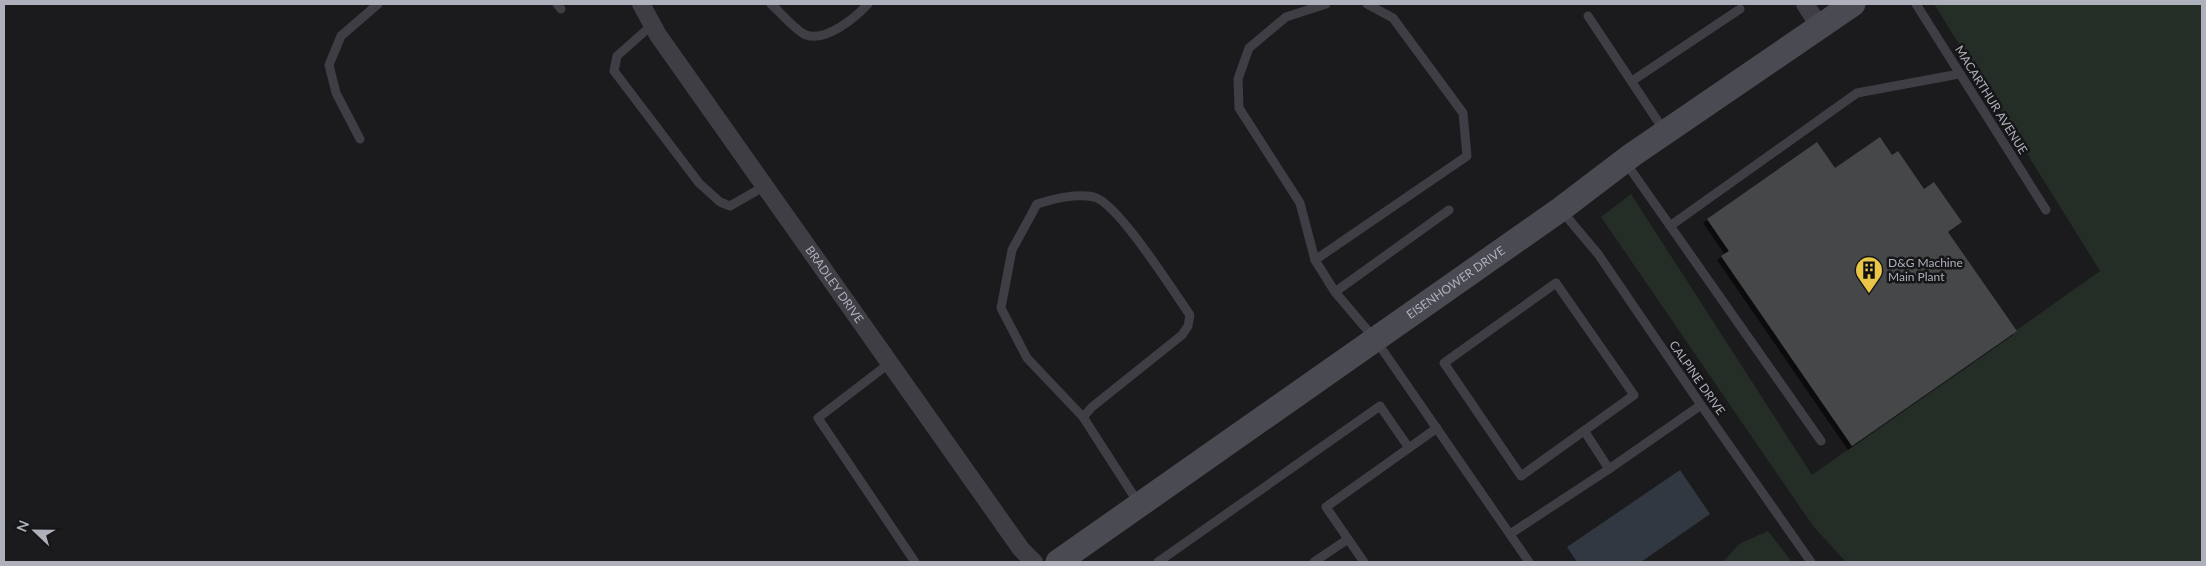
<svg xmlns="http://www.w3.org/2000/svg" width="2206" height="566" font-family="Lato,sans-serif">
<defs>
<filter id="shadow"><feDropShadow dx="-4" dy="4" stdDeviation="0" flood-color="#0009"/></filter>
</defs>
<rect width="100%" height="100%" fill="#1b1b1d"/>
<!-- green -->
<g fill="#252d27">
<path d="M1934 4H2202V562H1846L1813 526 1601 217 1631 194 1812 475 2100 271Z"/>
<path d="M1768 531 1792 562H1723L1739 544Z"/>
</g>
<!-- water -->
<path fill="#313841" d="M1680 470 1710 514 1641 562H1577L1567 547Z"/>
<!-- building -->
<path fill="#45464a" filter="url(#shadow)" d="M1880 137 1892 155 1898 151 1924 189 1934 182 1962 222 1948 232 2017 331 1852 446 1721 256 1729 251 1707 219 1817 142 1835 168Z"/>
<g fill="none" stroke-linecap="round" stroke-linejoin="round">
<!-- lane -->
<g stroke="#3e3e44" stroke-width="9">
<path d="M557 4 561 9"/>
<path d="M771 4C779 11 796 31 806 35 826 42 855 18 868 4"/>
<path d="M1326 4 1286 17 1249 48 1238 79 1239 108 1300 203 1315 260 1335 292 1375 339 1529 562"/>
<path d="M1916 4 2046 210"/>
<path d="M1588 16 1665 132"/>
<path d="M652 25 617 56 614 71 699 183 720 202 730 206 765 186"/>
<path d="M1632 81 1740 9"/>
<path d="M360 139 336 93 329 65 341 36 378 4"/>
<path d="M1626 163 1821 441"/>
<path d="M1561 210 1598 254 1701 405 1811 562"/>
<path d="M1670 226 1857 93 1959 74"/>
<path d="M1315 260 1467 156 1463 113 1393 18 1367 4"/>
<path d="M1556 283 1634 395 1521 476 1444 363Z"/>
<path d="M1335 292 1449 210"/>
<path d="M891 362 818 418 915 562"/>
<path d="M1083 417 1027 358 1001 308 1012 250 1037 204C1054 199 1075 193 1094 197 1118 203 1173 291 1190 315L1188 326 1182 335 1092 407 1083 417 1139 504"/>
<path d="M1585 432 1609 469"/>
<path d="M1510 534 1609 469 1701 405"/>
<path d="M1348 539 1326 507 1437 428"/>
<path d="M1158 562 1380 406 1409 448"/>
<path d="M1314 562 1348 539 1364 562"/>
</g>
<!-- street -->
<g stroke="#3e3e44" stroke-width="18">
<path id="s1" d="M641 4 658 35 1021 549 1034 562"/>
<path d="M1805 4 1820 27"/>
</g>
<!-- secondary -->
<path stroke="#4a4b52" stroke-width="25" id="s2" d="M1058 562 1561 209 1632 155 1853 4"/>
</g>
<!-- icons -->
<defs>
<g id="building-pin" transform="scale(1.4375)"><path d="M0 17L-7.5 6A9.5 9.5 0 1 1 7.5 6Z" fill="#e9c647" stroke="#161618"/><path d="M-4-6H4V6H1V3H-1V6H-4ZM-2.5-4.3h1.7v1.8h-1.7ZM.8-4.3h1.7v1.8H.8ZM-2.5-1h1.7V.8h-1.7ZM.8-1h1.7V.8H.8Z" fill="#111"/></g>
</defs>
<g fill-rule="evenodd">
<use href="#building-pin" x="1869" y="270"/>
</g>
<g text-anchor="middle" stroke-width="5" stroke-linejoin="round" paint-order="stroke">
<!-- street labels -->
<g font-size="12" fill="#aeb1bc" stroke="#161618">
<text transform="translate(1991 100) rotate(58)" y="4">MACARTHUR AVENUE</text>
<text dy="4" stroke="none"><textPath href="#s2" startOffset="486">EISENHOWER DRIVE</textPath></text>
<text dy="4" stroke="none"><textPath href="#s1" startOffset="341">BRADLEY DRIVE</textPath></text>
<text transform="translate(1697 378) rotate(55)" y="4">CALPINE DRIVE</text>
</g>
<!-- poi labels -->
<g font-size="12" fill="#aeb1bc" stroke="#161618" text-anchor="start">
<text x="1888" y="267">D&amp;G Machine<tspan x="1888" dy="14">Main Plant</tspan></text>
</g>
</g>
<!-- border -->
<rect width="2206" height="566" fill="none" stroke="#aeb1bc" stroke-width="10"/>
<!-- north arrow -->
<g transform="translate(35 531) rotate(292)" stroke="#161618" stroke-width="4" paint-order="stroke">
<path d="M0-4L9 19L0 12L-9 19Z" fill="#aeb1bc"/>
<text y="-8" font-size="14" font-weight="bold" text-anchor="middle" fill="#aeb1bc">N</text>
</g>
</svg>
